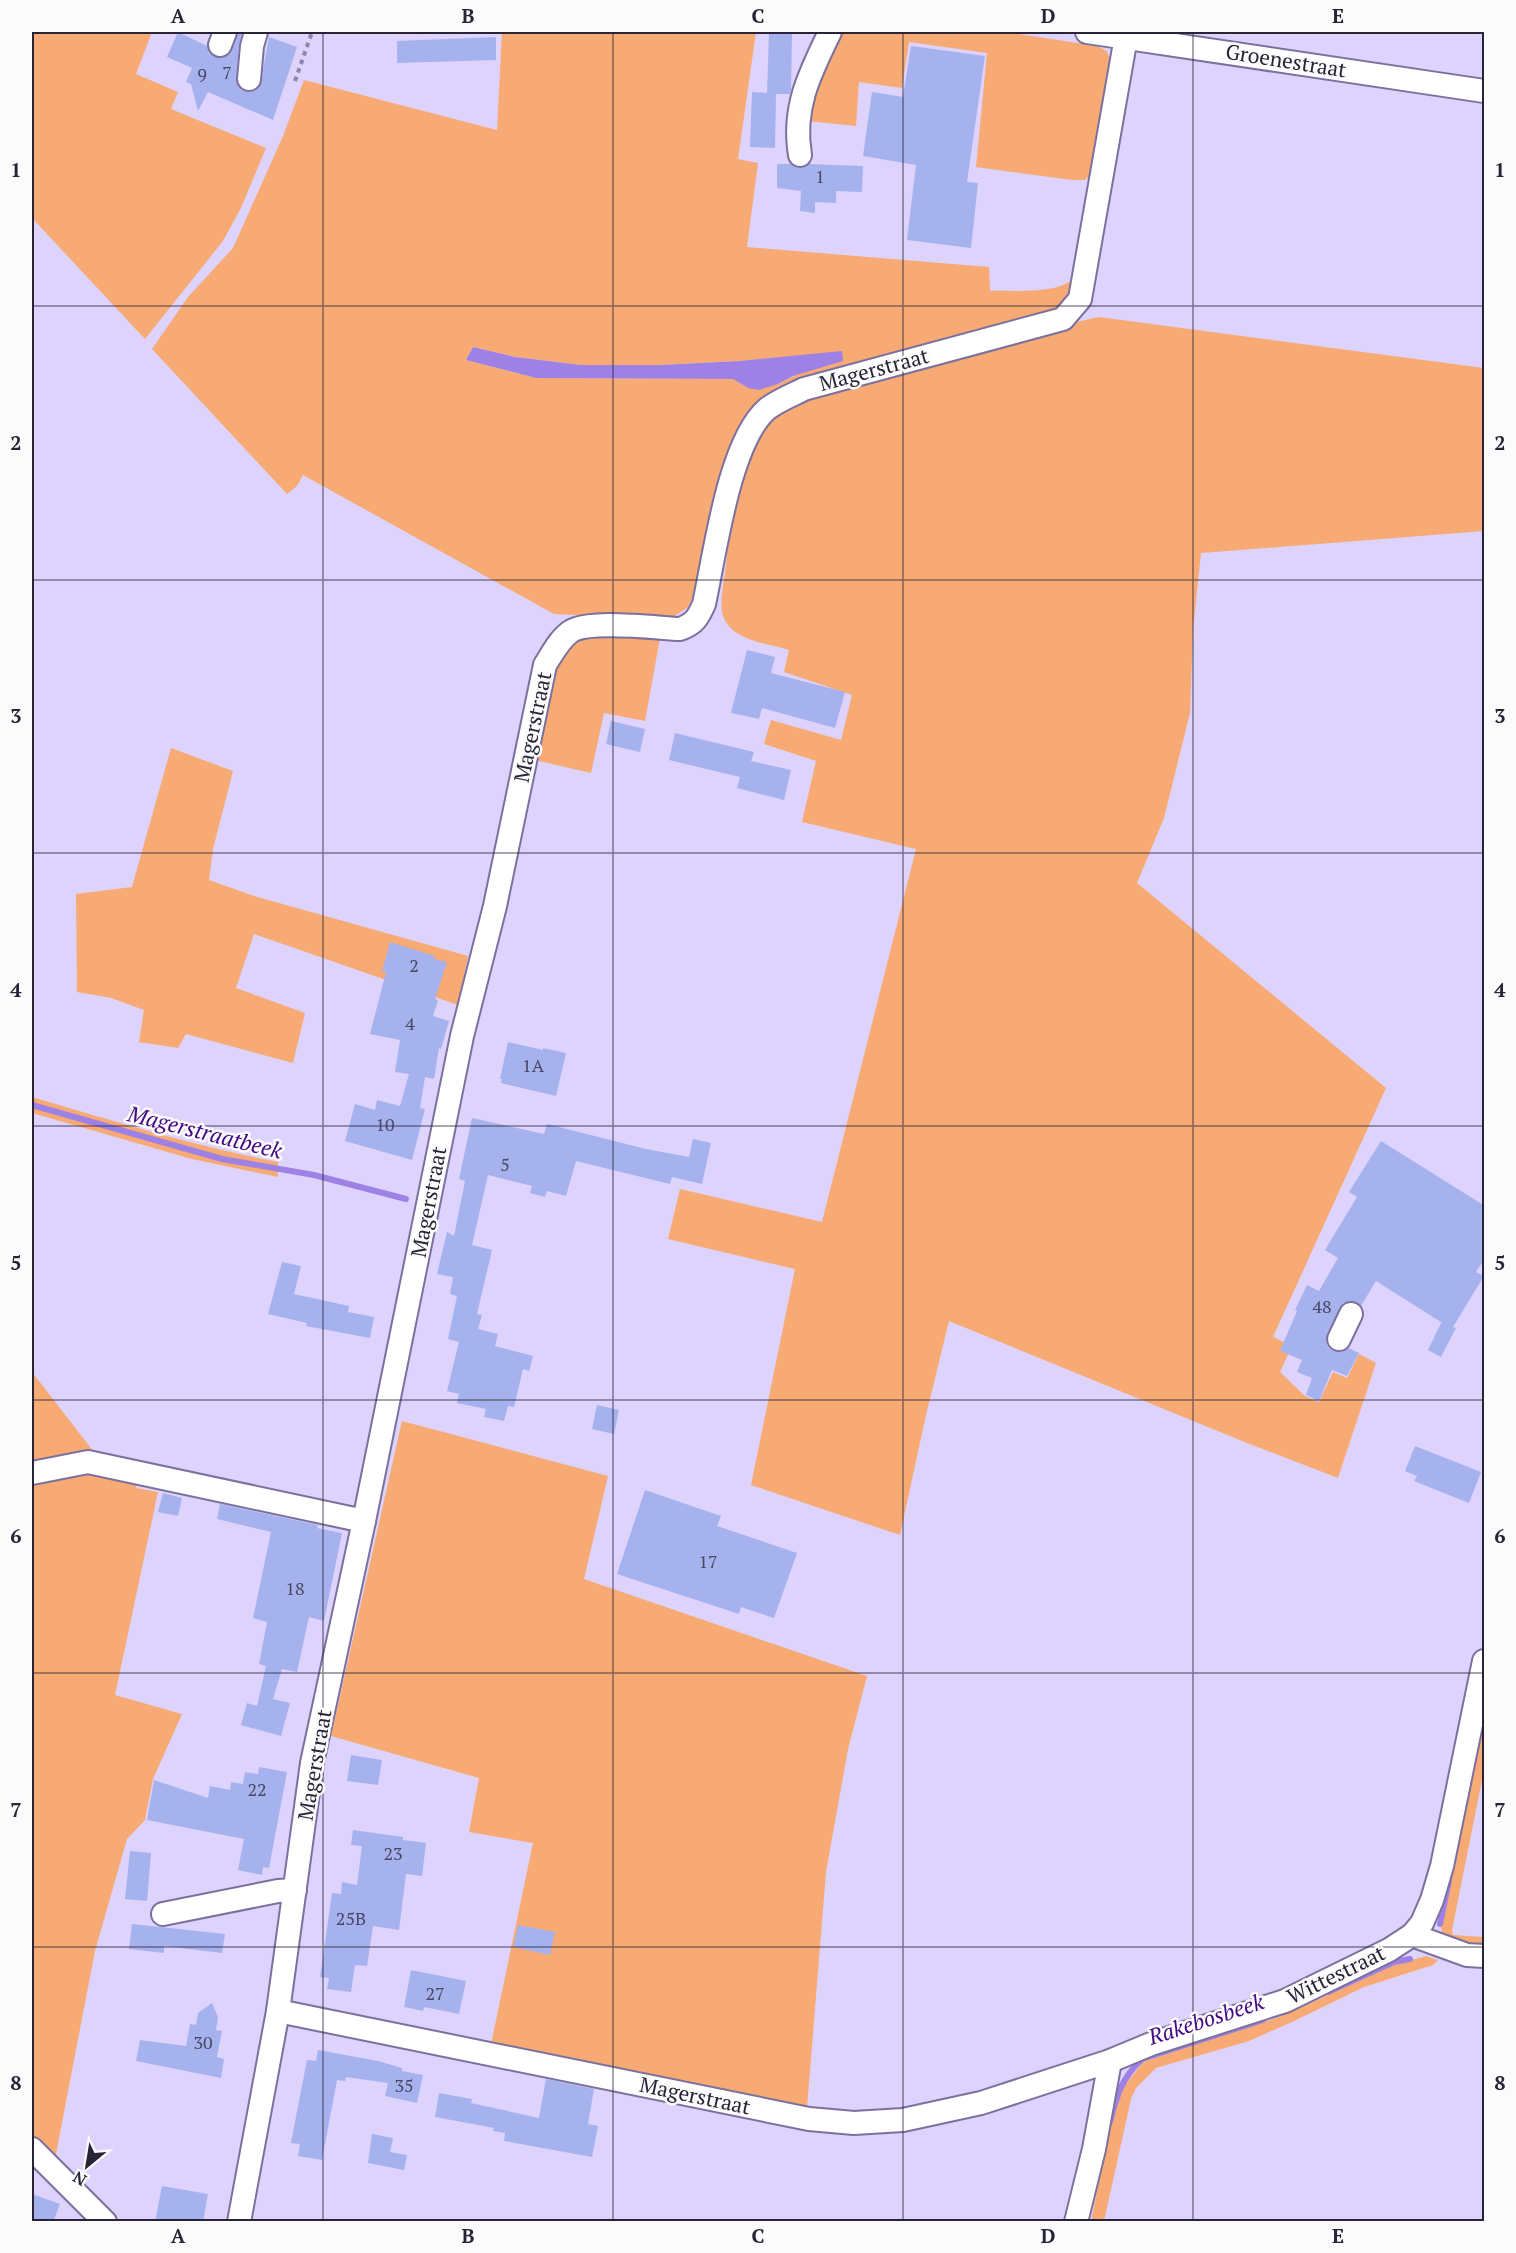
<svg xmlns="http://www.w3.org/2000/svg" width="1516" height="2253" font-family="'PT Serif',serif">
<rect width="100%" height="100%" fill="#ddd3fc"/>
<!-- green -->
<g fill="#f7aa73" fill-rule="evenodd">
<path d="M32 32H152L136 74 178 92 171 109 266 148 241 208 223 241 145 339 32 218Z"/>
<path d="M502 32H756L738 159 758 163 747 247 989 267 990 291C1015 290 1058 295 1076 277L1073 292 1054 315 770 398 697 589 688 607 675 616 652 619 554 614 303 475 297 486 287 494 152 349 188 297 233 248 283 136 304 80 497 130ZM473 347 515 357 581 365H661L739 361 842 352 778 384 748 388 733 379 537 378 466 360Z"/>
<path d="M837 32H1006L1097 46 1107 51 1111 62 1093 173 1085 180H1072L976 167 987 53 909 42 902 88 859 82 856 126 807 121 812 95Z"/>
<path d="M1099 317 1484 368V531L1201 553 1193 630 1190 713 1164 818 1137 883 1386 1088 1273 1337 1292 1346 1280 1372 1305 1396 1319 1402 1333 1372 1347 1378 1359 1354 1376 1363 1338 1478 1247 1443 949 1321 926 1415 900 1535 751 1485 795 1269 668 1239 680 1189 822 1222 916 849 802 822 816 761 764 744 771 720 841 740 852 695 784 672 789 650C766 643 727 640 722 612 720 598 724 580 726 566 729 523 739 453 771 421 784 408 802 402 819 396 879 373 944 359 1007 342 1038 334 1068 323 1099 317Z"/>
<path d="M611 634 660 638 645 721 604 713 591 773 535 760C540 734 550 660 570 644 581 635 598 635 611 634Z"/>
<path d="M171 748 233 771 213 849 209 880 254 896 468 956 458 1005 254 934 236 988 305 1013 293 1063 186 1034 178 1048 139 1042 144 1010 111 998 77 992 76 894 132 887Z"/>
<path d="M32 1097C113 1121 194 1146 278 1162V1177L192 1159 32 1113Z"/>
<path d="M32 1372 97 1456 32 1467Z"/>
<path d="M402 1421 608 1476 584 1579 867 1676 848 1749 826 1872 807 2108 490 2049 533 1843 469 1832 479 1778 331 1736Z"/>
<path d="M78 1469 137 1479 136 1488 158 1492 115 1695 182 1714 153 1779 145 1820 127 1839 95 1951 55 2159 32 2136V1478Z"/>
<path d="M1484 1717V1770L1452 1930 1453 1935 1484 1937V1948L1465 1946 1444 1937 1441 1928Z"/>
<path d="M1426 1956 1438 1960 1433 1965 1364 1987 1294 2021 1249 2041 1156 2068 1136 2088 1131 2099 1104 2221 1091 2222 1111 2115 1119 2093 1143 2062 1282 2016 1394 1965Z"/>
</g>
<!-- water -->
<path fill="#9e81e4" d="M473 347 515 357 581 365H661L739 361 842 351 843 361 793 376 778 384 759 390 748 388 733 379 536 378 466 360Z"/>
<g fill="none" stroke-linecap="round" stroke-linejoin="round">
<!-- stream -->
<g stroke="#9e81e4" stroke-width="6">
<path d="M32 1105 222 1159 314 1175 406 1199"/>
<path d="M1440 1924 1449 1881"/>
<path d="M1328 1992 1394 1962 1410 1959"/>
<path d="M1110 2122C1117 2095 1121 2079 1142 2059L1263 2020"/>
</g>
</g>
<!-- building -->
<g fill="#a6b2ee">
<path d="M178 32 207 46 209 53 215 57 222 58 229 55 238 32H242L239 45 236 78 241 90 247 92 255 91 260 86 269 37 297 47 273 120 208 92 198 111 191 84 186 82 192 68 167 57Z"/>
<path d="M769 33 792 34 791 89 790 94H776L775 148 750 147 752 92 767 93Z"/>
<path d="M496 37V60L397 63V41Z"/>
<path d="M911 46 985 56 967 182 978 183 971 248 907 240 916 165 863 156 872 92 903 97Z"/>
<path d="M777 164H790L801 168 809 164 863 166 862 192 836 191V203L815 202V213L800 211 801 191 777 188Z"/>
<path d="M747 650 775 657 771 673 845 692 835 728 762 708 759 719 731 713Z"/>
<path d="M611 721 645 729 640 752 606 744Z"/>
<path d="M675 733 754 752 751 761 791 770 784 800 737 788 740 777 669 760Z"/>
<path d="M390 942 435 956 434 959 447 962 435 999 438 1000 433 1016 449 1021 441 1049 439 1048 434 1079 425 1077 420 1108 425 1109 412 1160 345 1141 355 1104 375 1110 377 1100 400 1106 409 1074 395 1072 400 1040 370 1034 386 972 382 971Z"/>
<path d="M508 1042 543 1050V1048L566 1053 556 1096 501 1083 502 1079H500Z"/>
<path d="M472 1118 544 1134 547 1124 646 1149 689 1157 693 1139 711 1143 702 1184 672 1177 670 1184 576 1161 566 1196 547 1191 545 1197 530 1193 532 1186 488 1175 472 1245 492 1250 477 1314 482 1315 478 1329 498 1334 495 1346 533 1356 529 1371 523 1369 514 1407 508 1406 504 1421 484 1417 486 1409 457 1403 459 1394 447 1391 459 1342 448 1339 457 1296 450 1294 453 1277 437 1274 447 1232 454 1236 465 1181 459 1179Z"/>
<path d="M1381 1141 1485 1206V1258L1476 1272 1484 1276 1453 1327 1456 1328 1441 1357 1428 1350 1441 1323 1444 1324 1376 1281 1361 1306 1351 1301 1343 1303 1327 1333 1326 1341 1328 1347 1334 1351 1341 1352 1349 1348 1359 1353 1347 1376 1332 1370 1319 1401 1306 1395 1312 1378 1297 1372 1302 1360 1280 1351 1297 1311 1295 1310 1307 1285 1319 1291 1338 1258 1325 1250 1357 1197 1349 1192Z"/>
<path d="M282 1262 301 1266 294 1294 349 1306 348 1312 374 1317 370 1338 306 1326 307 1323 268 1314Z"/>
<path d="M597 1405 619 1410 614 1434 592 1429Z"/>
<path d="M1415 1446 1481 1472 1469 1503 1414 1481 1417 1476 1405 1471Z"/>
<path d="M645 1490 721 1516 717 1526 797 1553 774 1618 741 1607 739 1614 617 1574Z"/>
<path d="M163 1493 182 1498 178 1516 158 1512Z"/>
<path d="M220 1504 318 1525 317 1528 342 1533 324 1621 309 1617 297 1672 282 1669 273 1699 290 1703 281 1736 241 1725 247 1703 257 1706 266 1666 259 1664 267 1622 253 1618 271 1532 217 1519Z"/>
<path d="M351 1755 382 1760 378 1785 347 1781Z"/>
<path d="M259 1767 287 1772 269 1868 263 1867 262 1875 238 1870 244 1839 147 1820 154 1780 208 1798 210 1786 230 1790 231 1782 243 1784 245 1772 258 1774Z"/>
<path d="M353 1830 403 1837V1840L426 1843 422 1876 406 1874 399 1930 373 1926 367 1966 355 1965 351 1992 327 1989 329 1978 320 1977 332 1893 341 1894 342 1882 357 1885 362 1846 351 1845Z"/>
<path d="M130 1851 151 1853 147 1901 125 1899Z"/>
<path d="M132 1924 225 1934 222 1953 164 1946V1953L129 1949Z"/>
<path d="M518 1925 555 1932 550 1955 513 1947Z"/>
<path d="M411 1970 466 1981 459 2014 424 2007 423 2011 404 2007Z"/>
<path d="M212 2003 218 2017 216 2030 222 2031 217 2057 224 2059 221 2078 136 2061 140 2040 186 2046 190 2024 196 2025 198 2013Z"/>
<path d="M318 2050 378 2061 402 2068V2071L423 2075 417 2103 385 2096 388 2083 346 2077 345 2081 337 2080 322 2160 298 2156 300 2144 291 2143 294 2127 307 2060 316 2061Z"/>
<path d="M546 2079 594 2089 588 2124 598 2126 592 2157 504 2141 505 2133 493 2131 494 2128 435 2117 439 2093 472 2099 471 2103 539 2118Z"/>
<path d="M372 2134 393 2138 390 2152 407 2155 404 2170 368 2163Z"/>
<path d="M162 2186 208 2194 203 2222H155Z"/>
<path d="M32 2194 60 2204 53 2222H32Z"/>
</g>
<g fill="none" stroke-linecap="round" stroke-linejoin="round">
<!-- minor casing -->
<g stroke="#7c709e" stroke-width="26">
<g id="minor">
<path d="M1087 32 1484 91"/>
<path d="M220 45 225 32"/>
<path d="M249 79 252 46 256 32"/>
<path d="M800 155C792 108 810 73 830 32"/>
<path d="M1339 1339 1351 1314"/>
<path d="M32 1473 88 1462 364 1521"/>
<path d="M163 1914 278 1891 295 1890"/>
<path d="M1412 1935 1467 1955 1484 1956"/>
<path d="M278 2011 809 2119 854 2123 903 2120 981 2103 1110 2061 1151 2044 1285 2001 1389 1950 1412 1935 1422 1923 1432 1900 1442 1866 1484 1661"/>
<path d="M32 2149 105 2222"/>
<path d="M239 2222 278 2011 312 1763 364 1521 462 1036 495 906 545 665C552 654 559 640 570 632 588 619 656 628 680 629 694 624 698 618 704 604 715 554 729 442 767 409 777 401 792 395 804 389L1063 319 1080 299 1126 37"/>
<path d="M1076 2222 1094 2149 1110 2061"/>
</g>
</g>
<!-- path -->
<path stroke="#8f87a7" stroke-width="4" stroke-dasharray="4.5 4.5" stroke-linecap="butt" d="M295 81 312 32"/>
<!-- minor -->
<use href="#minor" stroke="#fff" stroke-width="22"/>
</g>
<!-- grid -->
<path fill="none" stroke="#282336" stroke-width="1.5" stroke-opacity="0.55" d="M323 32V2222M613 32V2222M903 32V2222M1193 32V2222M32 306H1484M32 580H1484M32 853H1484M32 1126H1484M32 1400H1484M32 1673H1484M32 1947H1484"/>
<g text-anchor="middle" stroke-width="5" stroke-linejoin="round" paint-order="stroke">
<!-- number labels -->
<g font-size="18" fill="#484764">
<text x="227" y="79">7</text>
<text x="202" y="81">9</text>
<text x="820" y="183">1</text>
<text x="414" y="972">2</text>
<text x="410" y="1030">4</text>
<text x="533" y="1072">1A</text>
<text x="385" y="1131">10</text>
<text x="505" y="1171">5</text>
<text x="1322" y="1313">48</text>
<text x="708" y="1568">17</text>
<text x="295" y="1595">18</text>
<text x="257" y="1796">22</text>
<text x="393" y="1860">23</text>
<text x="351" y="1925">25B</text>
<text x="435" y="2000">27</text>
<text x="203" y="2049">30</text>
<text x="404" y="2092">35</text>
</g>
<!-- street labels -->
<g font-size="21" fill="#282336" stroke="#fbfbfb">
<text transform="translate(1286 61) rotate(9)" y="7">Groenestraat</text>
<text transform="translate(874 370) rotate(-15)" y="7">Magerstraat</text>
<text transform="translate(533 727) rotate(-78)" y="7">Magerstraat</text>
<text transform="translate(429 1202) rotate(-79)" y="7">Magerstraat</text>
<text transform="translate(315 1765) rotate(-80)" y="7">Magerstraat</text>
<text transform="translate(1336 1975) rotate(-26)" y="7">Wittestraat</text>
<text transform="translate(695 2096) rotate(12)" y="7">Magerstraat</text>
</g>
<!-- water labels -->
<g font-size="22" font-style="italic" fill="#430884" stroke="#fbfbfb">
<text transform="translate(205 1132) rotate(14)" y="8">Magerstraatbeek</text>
<text transform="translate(1206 2019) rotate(-18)" y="8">Rakebosbeek</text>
</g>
</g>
<!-- border -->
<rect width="1516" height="2253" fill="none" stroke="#fbfbfb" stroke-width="66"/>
<!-- north arrow -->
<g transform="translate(87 2166) rotate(210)" stroke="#fbfbfb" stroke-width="4.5" paint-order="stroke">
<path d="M0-4.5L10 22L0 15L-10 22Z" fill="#282336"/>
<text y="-9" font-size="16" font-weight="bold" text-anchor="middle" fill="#282336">N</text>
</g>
<rect x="33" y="33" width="1450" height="2187" fill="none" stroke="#282336" stroke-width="2"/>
<g font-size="20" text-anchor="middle" font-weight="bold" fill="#282336">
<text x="178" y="23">A</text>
<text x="468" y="23">B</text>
<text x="758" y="23">C</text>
<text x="1048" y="23">D</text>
<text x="1338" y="23">E</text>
<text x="16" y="177">1</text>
<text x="1500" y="177">1</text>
<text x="16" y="450">2</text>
<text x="1500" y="450">2</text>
<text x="16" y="723">3</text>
<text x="1500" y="723">3</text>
<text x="16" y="997">4</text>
<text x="1500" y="997">4</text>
<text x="16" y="1270">5</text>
<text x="1500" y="1270">5</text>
<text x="16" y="1543">6</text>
<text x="1500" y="1543">6</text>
<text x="16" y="1817">7</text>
<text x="1500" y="1817">7</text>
<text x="16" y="2090">8</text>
<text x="1500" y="2090">8</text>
<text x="178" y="2243">A</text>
<text x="468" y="2243">B</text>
<text x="758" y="2243">C</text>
<text x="1048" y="2243">D</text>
<text x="1338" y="2243">E</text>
</g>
</svg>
